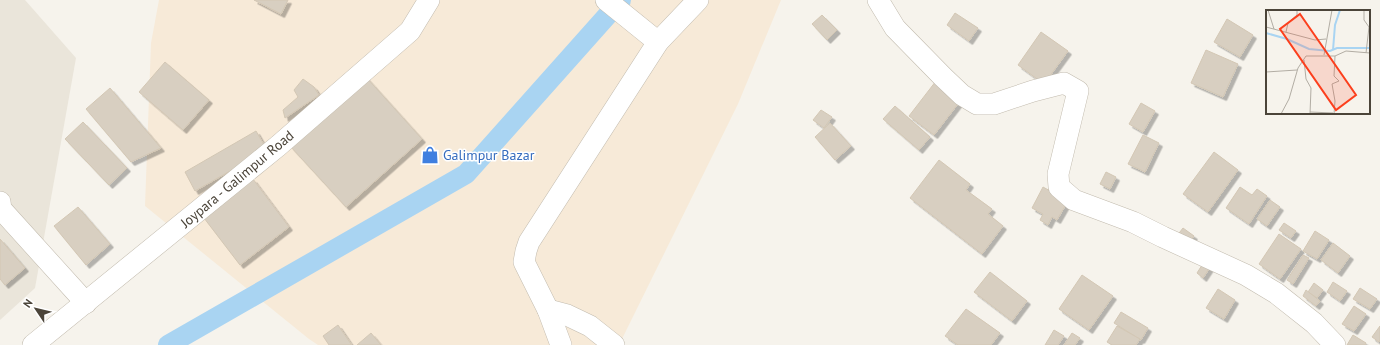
<svg xmlns="http://www.w3.org/2000/svg" width="1380" height="345" font-family="'PT Sans',sans-serif">
<defs>
<filter id="shadow"><feDropShadow dx="3.5" dy="3.5" stdDeviation="0" flood-color="#0004"/></filter>
</defs>
<rect width="100%" height="100%" fill="#f6f3ec"/>
<!-- residential -->
<path fill="#eae5da" d="M0 0H25L76 58 35 288 0 320Z"/>
<!-- commercial -->
<path fill="#f7ead8" d="M159 0H781L738 104 619 345H318L309 339 145 206 151 43Z"/>
<g fill="none" stroke-linecap="round" stroke-linejoin="round">
<!-- canal -->
<path stroke="#a9d4f2" stroke-width="20" d="M168 345 466 174 621 0"/>
</g>
<!-- building -->
<g fill="#d8cfc1" stroke="#d3c7b4" filter="url(#shadow)">
<path d="M254 0H288L281 14Z"/>
<path d="M955 13 978 28 969 41 947 25Z"/>
<path d="M822 15 837 30 827 40 812 24Z"/>
<path d="M1227 19 1253 35 1240 57 1214 42Z"/>
<path d="M1041 32 1068 51 1044 84 1018 65Z"/>
<path d="M1206 50 1238 64 1223 97 1191 83Z"/>
<path d="M165 62 209 100 183 130 139 92Z"/>
<path d="M366 77 422 139 346 207 290 146Z"/>
<path d="M303 79 314 87 319 95 285 118 283 110 298 97 294 90Z"/>
<path d="M936 81 961 100 934 135 909 116Z"/>
<path d="M110 88 161 148 131 162 86 109Z"/>
<path d="M1141 103 1155 111 1143 132 1129 124Z"/>
<path d="M895 106 930 137 919 150 883 119Z"/>
<path d="M821 110 832 117 824 128 813 120Z"/>
<path d="M83 122 127 168 109 185 65 139Z"/>
<path d="M830 123 851 146 835 160 815 137Z"/>
<path d="M256 131 267 150 195 191 185 172Z"/>
<path d="M1143 135 1159 143 1145 172 1128 164Z"/>
<path d="M1214 152 1238 170 1208 212 1183 194Z"/>
<path d="M939 160 970 184 966 190 992 209 988 214 1003 226 982 254 910 198Z"/>
<path d="M1106 172 1116 177 1110 189 1100 184Z"/>
<path d="M253 179 289 227 240 265 204 218Z"/>
<path d="M1043 187 1068 201 1057 220 1052 217 1048 225 1040 220 1043 214 1032 208Z"/>
<path d="M1240 187 1252 195 1257 189 1267 196 1249 224 1226 208Z"/>
<path d="M1270 200 1280 207 1267 226 1257 219Z"/>
<path d="M78 207 110 244 86 265 54 226Z"/>
<path d="M1284 223 1296 231 1291 238 1279 230Z"/>
<path d="M1183 228 1194 236 1188 244 1176 237Z"/>
<path d="M1315 231 1329 240 1317 259 1303 251Z"/>
<path d="M1279 234 1301 249 1280 279 1259 264Z"/>
<path d="M0 239 25 268 5 285 0 279Z"/>
<path d="M1333 243 1350 256 1338 273 1321 260Z"/>
<path d="M1303 255 1309 258 1293 284 1287 280Z"/>
<path d="M1204 262 1211 266 1203 278 1197 273Z"/>
<path d="M990 272 1027 301 1012 321 974 292Z"/>
<path d="M1082 275 1113 296 1089 330 1059 309Z"/>
<path d="M1333 282 1347 291 1340 301 1327 292Z"/>
<path d="M1314 283 1323 290 1317 298 1308 292Z"/>
<path d="M1360 288 1377 299 1370 309 1353 299Z"/>
<path d="M1218 289 1235 300 1224 319 1206 308Z"/>
<path d="M1306 290 1320 301 1316 306 1303 296Z"/>
<path d="M1354 306 1366 314 1354 331 1342 324Z"/>
<path d="M966 309 1000 333 991 345H958L945 336Z"/>
<path d="M1121 312 1148 328 1141 340 1114 323Z"/>
<path d="M338 325 351 344V345H329L323 336Z"/>
<path d="M1117 326 1140 339 1136 345H1112L1107 342Z"/>
<path d="M1380 326V340L1379 342 1372 337Z"/>
<path d="M1054 330 1064 336 1058 345H1045Z"/>
<path d="M371 333 381 345H357Z"/>
<path d="M1072 333 1080 338 1075 345H1064Z"/>
<path d="M1353 335 1366 343 1365 345H1347Z"/>
</g>
<g fill="none" stroke-linecap="round" stroke-linejoin="round">
<!-- minor casing -->
<g stroke="#c2bbae" stroke-width="22">
<g id="minor">
<path d="M606 0 658 42"/>
<path d="M878 0 895 28 943 77 962 95 977 104H994L1033 91 1064 83 1078 91 1058 174 1059 187 1074 200 1133 222 1163 237 1246 275 1276 293 1314 323 1335 345"/>
<path d="M0 202 1 209 86 303"/>
<path d="M548 310 567 315 590 326 614 345"/>
<path d="M33 345 278 146 410 31 429 0"/>
<path d="M561 345 548 310 524 262 526 251 529 242 658 42 698 0"/>
</g>
</g>
<!-- minor -->
<use href="#minor" stroke="#fff" stroke-width="21"/>
</g>
<!-- icons -->
<defs>
<g id="shop-bare" transform="scale(1.38)"><path d="M-5-2.5h2.3a2.7 3.5 0 0 1 5.4 0H5L5.5 6h-11ZM-1.5-2.5h3a1.5 2.3 0 0 0-3 0Z" fill="#3f7fe0" stroke="#fff" stroke-width="2.5" paint-order="stroke"/></g>
</defs>
<g fill-rule="evenodd">
<use href="#shop-bare" x="430" y="155"/>
</g>
<g text-anchor="middle" stroke-width="3" stroke-linejoin="round" paint-order="stroke">
<!-- shop labels -->
<g font-size="14" fill="#366cbe" stroke="#fff" text-anchor="start">
<text x="443" y="160">Galimpur Bazar</text>
</g>
<!-- street labels -->
<g font-size="14" fill="#4b4439" stroke="#fff">
<text transform="translate(237 179) rotate(-40)" y="5">Joypara - Galimpur Road</text>
</g>
</g>
<!-- overview -->
<g transform="translate(1266 10)">
<rect width="104" height="104" fill="#f6f3ec"/>
<path fill="none" stroke="#a9d4f2" stroke-width="2" d="M0 23 21 29 43 39 64 41 71 38H104M67 40 69 15 74 0"/>
<path fill="none" stroke="#b2ada4" stroke-width="1" d="M2 0 8 19M98 0V10L103 17 100 43M0 17 49 30 60 29M20 22 22 13 31 5V0M58 45 66 0M38 50 40 69 45 78 44 104M0 62 31 60M44 102 67 103M15 104 23 89 32 58 40 46H69L80 41 104 43M68 104 69 91 66 74 73 71 68 66 69 46"/>
<path fill="#fc3f1d" fill-opacity="0.15" stroke="#fc3f1d" stroke-width="2" d="M34 4 90 85 70 100 14 19Z"/>
<rect width="104" height="104" fill="none" stroke="#4b4439" stroke-width="2"/>
</g>
<!-- north arrow -->
<g transform="translate(36 309) rotate(305)" stroke="#ffffff" stroke-width="3" paint-order="stroke">
<path d="M0-3L7 15L0 10L-7 15Z" fill="#4b4439"/>
<text y="-6" font-size="11" font-weight="bold" text-anchor="middle" fill="#4b4439">N</text>
</g>
</svg>
